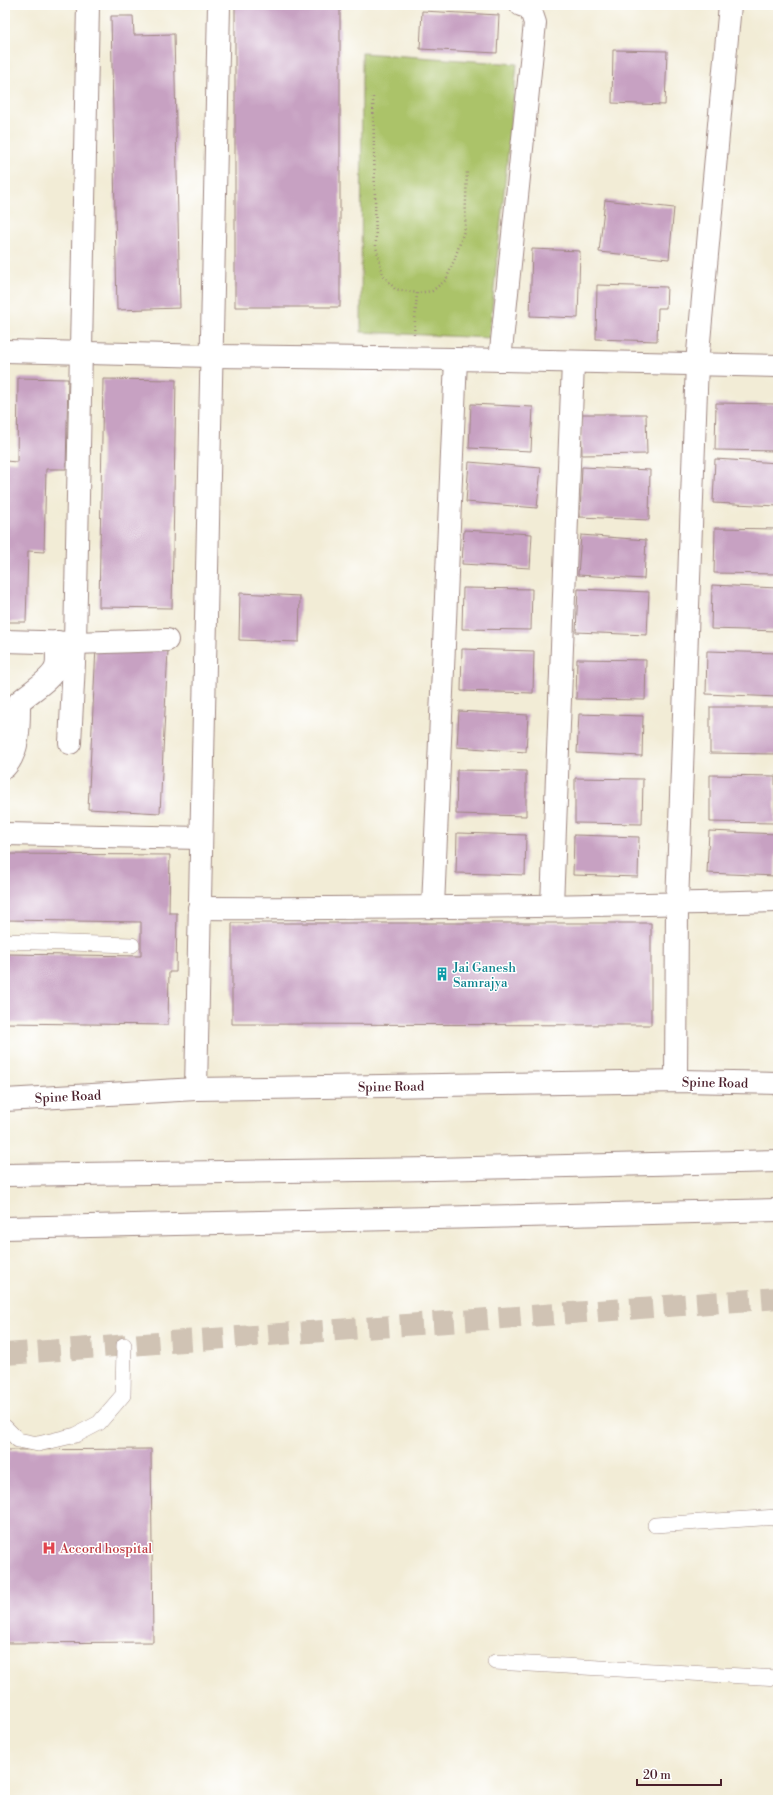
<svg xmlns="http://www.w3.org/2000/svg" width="783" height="1805" font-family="'Libre Bodoni',serif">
<rect width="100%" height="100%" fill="#fff"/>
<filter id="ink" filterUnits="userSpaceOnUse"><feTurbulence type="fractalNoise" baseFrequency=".025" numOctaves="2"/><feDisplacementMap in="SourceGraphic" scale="8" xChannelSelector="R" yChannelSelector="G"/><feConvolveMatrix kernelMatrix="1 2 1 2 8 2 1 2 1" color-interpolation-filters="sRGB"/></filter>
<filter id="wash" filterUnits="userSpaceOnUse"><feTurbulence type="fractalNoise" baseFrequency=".012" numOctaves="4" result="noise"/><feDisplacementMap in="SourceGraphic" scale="16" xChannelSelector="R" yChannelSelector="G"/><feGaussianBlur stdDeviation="0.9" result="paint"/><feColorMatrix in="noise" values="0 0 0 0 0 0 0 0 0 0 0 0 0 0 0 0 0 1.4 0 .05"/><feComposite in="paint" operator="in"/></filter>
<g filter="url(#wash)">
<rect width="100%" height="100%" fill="#f2ecd6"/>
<!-- green -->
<path fill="#abc369" stroke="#7a714a" d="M362 53 517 64 489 338 361 332Z"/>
<g id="blocks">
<!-- building -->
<g fill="#c7a1c2">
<rect x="235" y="5" width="105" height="302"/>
<path d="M422 11 499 15 497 53 420 49Z"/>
<path d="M111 16H133L134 35 174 34 180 308 117 310Z"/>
<path d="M613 50 667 51 665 105 612 103Z"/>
<path d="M605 200 674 208 669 259 599 252Z"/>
<path d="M532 249 580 251 578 318 530 316Z"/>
<path d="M597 285 667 287 666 308H658L657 341 596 339Z"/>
<path d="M18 378 68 379 66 469H46L44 552 28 551 26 622H5V461L17 462Z"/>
<path d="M103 379 176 380 172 608 99 607Z"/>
<path d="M716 403 778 404V451L715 450Z"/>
<path d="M471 404 533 407 531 451 469 448Z"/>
<path d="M581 414H646L647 454 582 455Z"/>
<path d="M715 459 778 463V506L713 503Z"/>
<path d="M469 462 541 468 537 508 466 502Z"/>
<path d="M582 467 650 470 649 520 580 517Z"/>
<path d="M715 528 778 529V574L714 573Z"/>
<path d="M464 530 532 534 530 568 462 564Z"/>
<path d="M581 535 646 540 644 579 578 575Z"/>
<path d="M712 585 778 588V631L711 629Z"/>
<path d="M463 588 532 589 531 630 462 629Z"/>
<path d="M578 589 649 592 647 635 576 632Z"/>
<path d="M240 593 300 596 299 642 239 640Z"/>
<path d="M96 647 168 650 160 813 88 809Z"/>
<path d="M462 649 534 651 533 693 461 691Z"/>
<path d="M707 651 778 653V697L706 694Z"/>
<path d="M577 659 646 660 645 700 576 699Z"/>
<path d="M710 707H778V754L710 753Z"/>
<path d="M459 711 528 715 526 752 457 747Z"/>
<path d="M579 714 643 716 642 756 577 753Z"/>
<path d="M457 770 526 771V816L456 814Z"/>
<path d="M710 775 775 776V823L710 822Z"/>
<path d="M575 778 643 779 642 824 575 823Z"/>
<path d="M709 831 777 834 775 876 707 873Z"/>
<path d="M457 833 526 835 525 875 456 873Z"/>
<path d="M574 835 639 837 638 877 573 875Z"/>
<path d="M5 854 170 855 169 913H177L176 972H169L168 1025 5 1023V954L141 956V922L5 920Z"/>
<path d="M232 923H651V1025L232 1024Z"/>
<path d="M151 1449 153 1642 5 1643V1450Z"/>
</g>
</g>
</g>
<g filter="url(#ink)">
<use href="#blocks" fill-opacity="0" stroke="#9e8680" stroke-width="1"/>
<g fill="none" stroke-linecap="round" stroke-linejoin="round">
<!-- secondary-tunnel -->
<path stroke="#d0c3b4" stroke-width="22" stroke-dasharray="22 11" stroke-linecap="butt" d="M5 1354 778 1298"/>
<!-- lane casing -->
<g stroke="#9e8680" stroke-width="16">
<g id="lane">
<path d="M5 941 132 945"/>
<path d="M5 1427 18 1440 38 1444 76 1435 99 1423 123 1395 124 1345"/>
<path d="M655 1525 778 1517"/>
<path d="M495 1662 778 1678"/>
</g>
</g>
<!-- street casing -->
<g stroke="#9e8680" stroke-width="24">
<g id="street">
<path d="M5 351 211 356 456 359 778 366"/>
<path d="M500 360 535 23 530 8 521 5"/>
<path d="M5 641 75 643 167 640"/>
<path d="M70 743 75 643 88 5"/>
<path d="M5 767C20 751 19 723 19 702 29 692 52 680 56 667 58 660 56 649 57 642"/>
<path d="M5 834 201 838"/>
<path d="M552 905 573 363"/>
<path d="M433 907 456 359"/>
<path d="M199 908C392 909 585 906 778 901"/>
<path d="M676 1081 677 904 697 363 730 5"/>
<path d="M196 1089 219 5"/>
</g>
</g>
<!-- secondary casing -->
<g stroke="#9e8680" stroke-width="24">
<path id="secondary" d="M5 1100 196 1089 682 1081 778 1083"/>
</g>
<!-- primary casing -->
<g stroke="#9e8680" stroke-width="24">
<g id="primary">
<path d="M5 1175 434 1169 778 1161"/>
<path d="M5 1228 778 1210"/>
</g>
</g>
<!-- path -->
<g stroke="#9e8680" stroke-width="2.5" stroke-dasharray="1 3" stroke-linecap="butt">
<path d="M373 97 376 247 383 275 395 289 417 293"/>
<path d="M414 334 417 293 432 291 446 280 455 258 465 228 467 170"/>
</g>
<!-- lane -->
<use href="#lane" stroke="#fff" stroke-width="15"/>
<!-- street -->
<use href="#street" stroke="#fff" stroke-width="22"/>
<!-- secondary -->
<use href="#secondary" stroke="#fff" stroke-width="22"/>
<!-- primary -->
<use href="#primary" stroke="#fff" stroke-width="22"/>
</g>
</g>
<!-- icons -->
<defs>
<g id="building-bare" transform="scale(1.08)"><path d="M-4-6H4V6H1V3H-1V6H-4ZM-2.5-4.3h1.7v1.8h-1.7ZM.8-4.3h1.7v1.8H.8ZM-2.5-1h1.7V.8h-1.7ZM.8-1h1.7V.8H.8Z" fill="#0f9aa8" stroke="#fff" stroke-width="2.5" paint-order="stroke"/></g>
<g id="hospital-bare" transform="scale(1.08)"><path d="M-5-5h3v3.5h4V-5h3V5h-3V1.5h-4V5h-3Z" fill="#e0444e" stroke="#fff" stroke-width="2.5" paint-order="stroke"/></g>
</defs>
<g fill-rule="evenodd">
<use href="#building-bare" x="442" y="974"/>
<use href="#hospital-bare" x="49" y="1548"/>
</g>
<g text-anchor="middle" stroke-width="3" stroke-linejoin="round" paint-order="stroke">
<!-- culture labels -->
<g font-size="13" fill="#0d838f" stroke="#fff" text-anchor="start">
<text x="453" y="972">Jai Ganesh<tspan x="453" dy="15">Samrajya</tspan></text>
</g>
<!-- street labels -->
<g font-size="13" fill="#4a1f2b" stroke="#fff">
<text transform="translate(715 1082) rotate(1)" y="5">Spine Road</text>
<text transform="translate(391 1086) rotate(-1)" y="5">Spine Road</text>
<text transform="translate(68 1096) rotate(-3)" y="5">Spine Road</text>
</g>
<!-- health labels -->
<g font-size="13" fill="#be3a42" stroke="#fff" text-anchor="start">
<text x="60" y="1553">Accord hospital</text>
</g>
</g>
<!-- margin -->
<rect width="783" height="1805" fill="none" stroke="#fff" stroke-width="20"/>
<!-- scale -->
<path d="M637 1779v6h84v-6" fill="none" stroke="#4a1f2b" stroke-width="2"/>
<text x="643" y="1779" font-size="12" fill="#4a1f2b" stroke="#ffffff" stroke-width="3" paint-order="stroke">20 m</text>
</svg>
